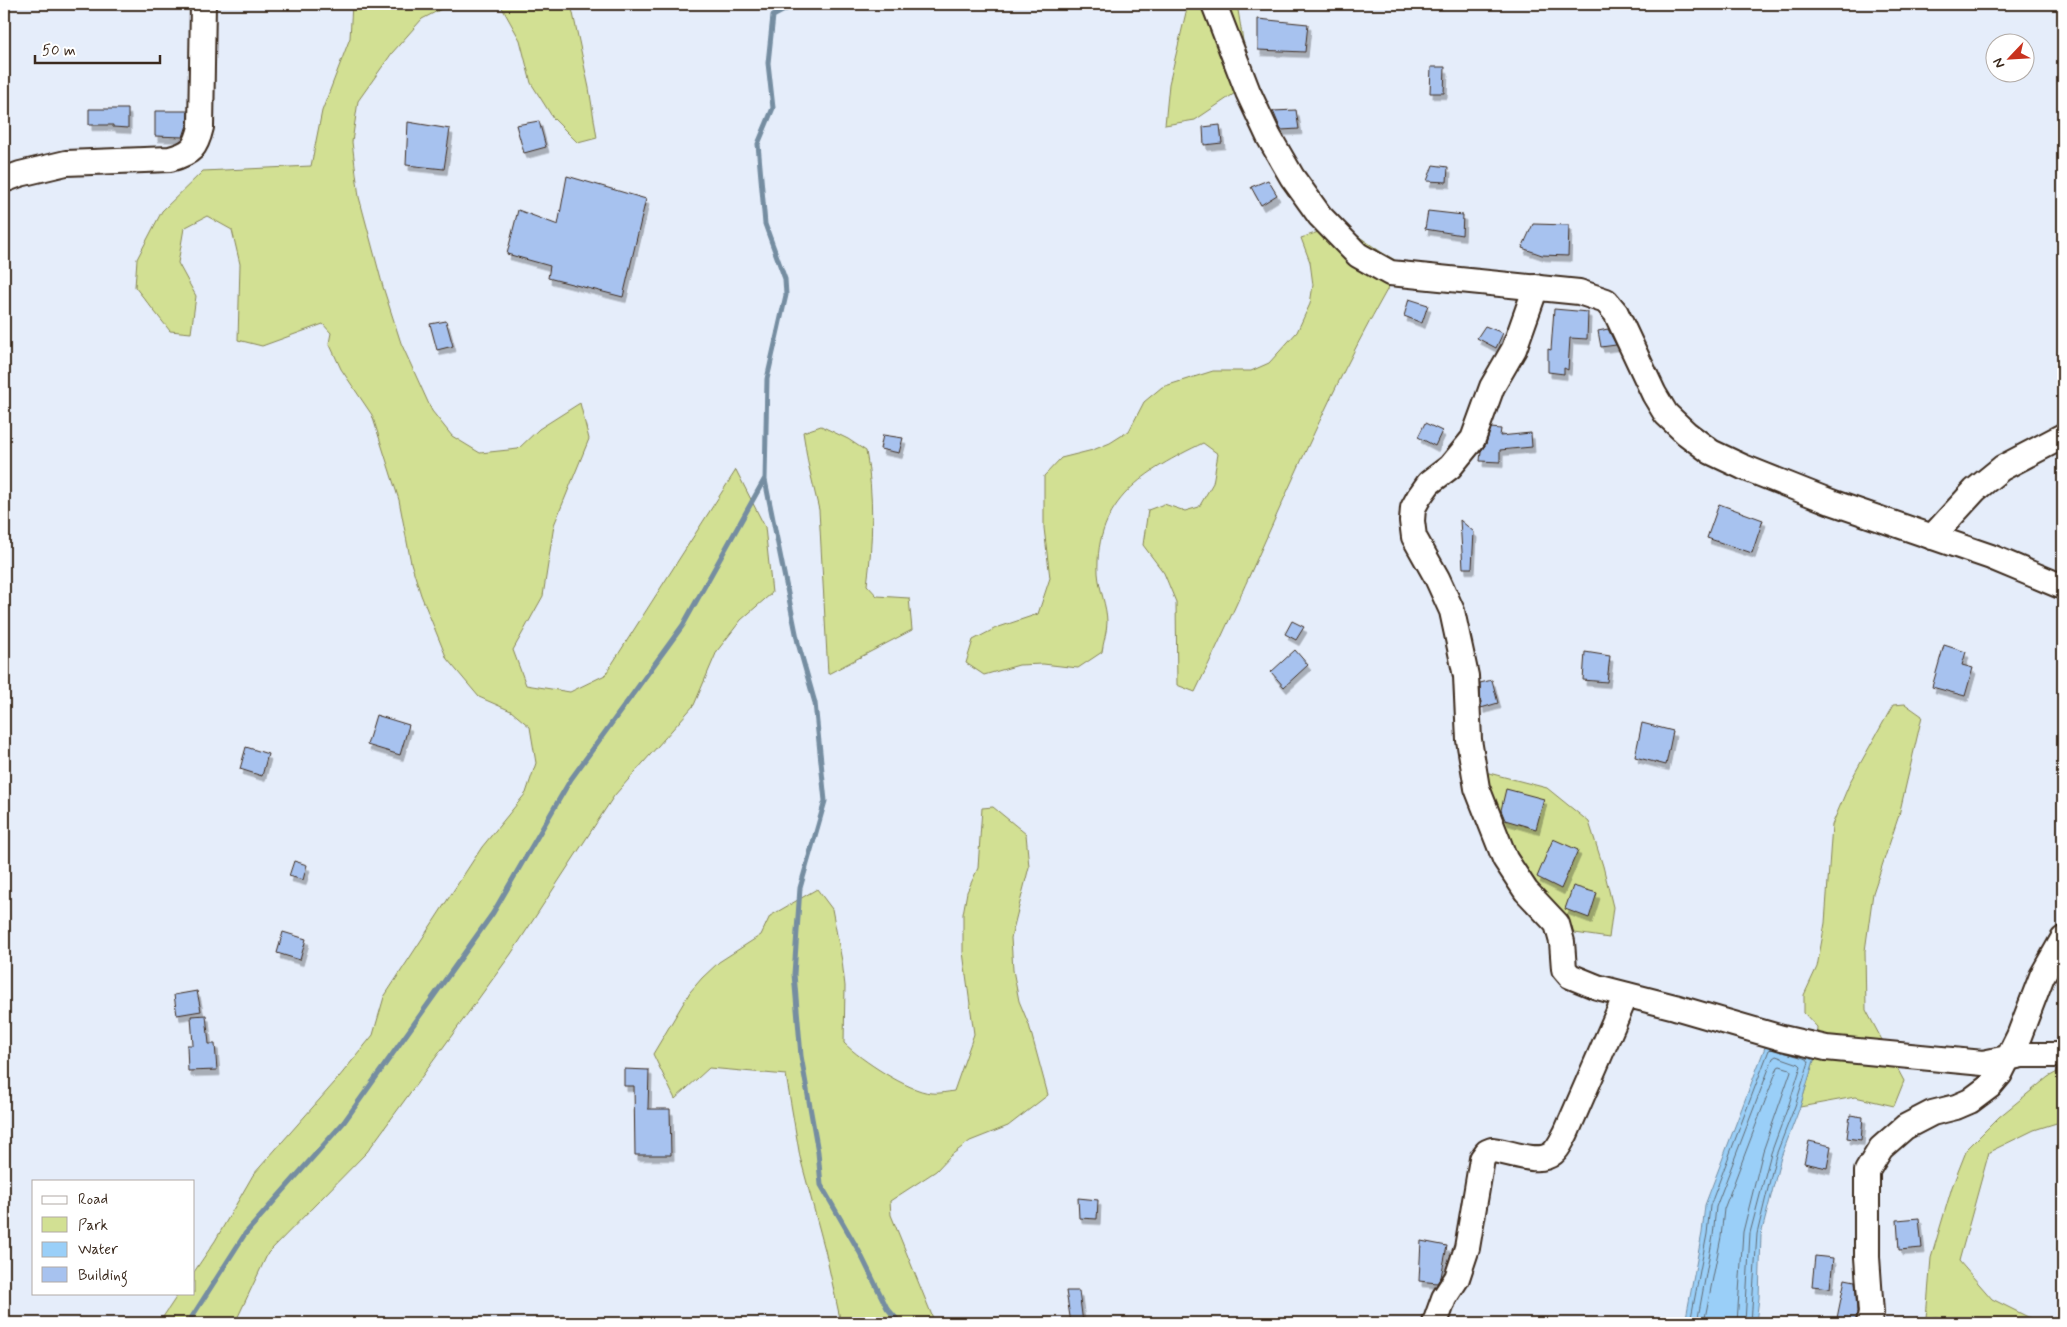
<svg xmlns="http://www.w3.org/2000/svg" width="2067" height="1327" font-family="Mynerve,sans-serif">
<defs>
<filter id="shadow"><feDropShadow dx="3" dy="5.5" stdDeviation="0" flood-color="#0004"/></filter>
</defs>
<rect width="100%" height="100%" fill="#e5edfa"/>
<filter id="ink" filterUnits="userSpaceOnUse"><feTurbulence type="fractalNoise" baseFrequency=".02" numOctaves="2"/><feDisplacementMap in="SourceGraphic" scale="10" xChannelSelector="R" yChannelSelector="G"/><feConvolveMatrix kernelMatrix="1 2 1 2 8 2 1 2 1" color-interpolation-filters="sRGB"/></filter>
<g filter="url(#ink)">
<!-- green -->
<g fill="#d2e093" stroke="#868558">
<path d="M352 4H451L422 19 392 53 358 101 352 142 359 197 383 287 401 343 432 411 452 436 480 453 518 449 539 429 580 403 589 439 554 525 543 596 513 650 526 685 570 692 605 675 736 470 765 527 772 593 741 620 717 651 694 705 614 796 511 954 367 1152 268 1253 235 1323H159L179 1293H194V1272L215 1241 253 1175 335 1082 373 1035 384 997 482 847 526 793 536 763 530 727 511 711 479 697 447 659 421 595 411 563 399 500 372 415 341 369 329 343 331 333 323 324 262 346 238 340 240 264 232 230 207 216 184 228 178 263 196 296 191 333 170 331 135 287 137 259 162 211 203 171 311 166 322 111 350 38Z"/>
<path d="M500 4H571L589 88 597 138 578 143 553 118 531 83 520 40Z"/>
<path d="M1188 4H1237L1243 41 1256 79 1195 120 1165 125 1169 84Z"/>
<path d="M1341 224 1381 252 1402 264C1321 400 1265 550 1195 692L1177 685 1176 602 1164 573 1143 545 1148 510 1164 504 1185 511 1199 507 1213 483 1218 454 1203 443C1145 471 1095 500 1098 573 1099 589 1107 606 1107 622 1107 632 1103 643 1102 652L1078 668 1043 664 1019 665 984 675 966 663 973 640 996 628 1038 614 1050 578 1044 528V476L1061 458 1093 450 1110 443 1129 431 1144 402 1162 387 1213 371H1251L1269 363 1297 332 1310 304 1313 285 1310 262 1301 238Z"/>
<path d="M821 426 848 439 866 451C874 495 873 542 867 585L877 596 909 598 912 630 828 674 819 510 808 463 803 432Z"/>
<path d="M1905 704 1922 716 1899 815 1873 893 1865 951 1866 1010 1904 1081 1894 1106 1855 1097 1800 1107 1815 1057 1817 1027 1804 1013V995L1817 967 1825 923 1832 825 1851 780 1893 705Z"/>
<path d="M1485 772 1547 788 1589 822 1603 866 1613 907 1609 938 1568 932 1504 833 1491 806Z"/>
<path d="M993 807 1026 834 1029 867 1011 938 1013 970 1019 1001 1029 1025 1048 1095 1008 1126 970 1141 950 1156 936 1171 890 1201 891 1215 935 1323H841L825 1250 800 1157 786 1075 709 1068 675 1099 653 1054 690 992 702 978 719 962 761 935 770 916 817 889 832 909 842 961 845 986 844 1043C861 1060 908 1091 931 1093 938 1094 947 1092 954 1091L974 1034 963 952V914L967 892 978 868 982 808Z"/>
<path d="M2063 1069V1121L2034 1130 1989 1152 1959 1261 1992 1299 2030 1318 2022 1323H1945L1937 1317 1926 1318 1931 1258 1952 1187 1967 1149 1999 1117 2048 1077Z"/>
</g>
<!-- water -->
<path fill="#9acff8" stroke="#748da1" d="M1767 1042 1815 1057 1800 1107 1781 1157 1761 1235 1759 1298 1756 1323H1685L1702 1233 1705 1205Z"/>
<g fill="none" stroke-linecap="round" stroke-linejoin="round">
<!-- shore -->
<g stroke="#616c75" stroke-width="1">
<path d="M1690 1323 1707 1234 1710 1206 1769 1050 1772 1049"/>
<path d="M1697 1323 1713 1236 1716 1207 1773 1058 1776 1056 1799 1064 1801 1066 1789 1104 1771 1153 1750 1233 1745 1323"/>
<path d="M1704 1323 1721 1237 1724 1209 1778 1067 1780 1066 1790 1069 1791 1071 1763 1151 1743 1232 1737 1323"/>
<path d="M1751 1323 1757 1234 1776 1155 1795 1106 1809 1062 1807 1059 1773 1049"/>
</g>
<!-- stream -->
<g stroke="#748da1" stroke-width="5">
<path d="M796 4 773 16 768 63 773 108 758 144 765 224 785 279 786 295 767 379 765 480 798 643 815 703 825 801 800 888 794 974 801 1056 818 1152 821 1185 860 1253 887 1308 900 1323"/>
<path d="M188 1323 245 1234 344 1122 493 913 571 779 683 625 764 480"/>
</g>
</g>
<!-- building -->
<g fill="#a7c2ef" stroke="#3b2a1e" filter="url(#shadow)">
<path d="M1258 19 1308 24 1305 52 1258 50Z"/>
<path d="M1431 67H1445L1444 93H1430Z"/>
<path d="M89 109H128V128L113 127V125H89Z"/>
<path d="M1296 110 1299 129 1281 130 1273 111Z"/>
<path d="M155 111H188L187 125 183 137 155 136Z"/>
<path d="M539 121 546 147 524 153 516 125Z"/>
<path d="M408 122 450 129 444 169 406 165Z"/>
<path d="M1220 125 1222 143 1204 145 1203 127Z"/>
<path d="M1433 165 1448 167 1447 182 1427 181Z"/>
<path d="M567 176 646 199 623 297 548 278 550 266 507 254 518 210 558 225Z"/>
<path d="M1268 180 1277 195 1261 205 1251 187Z"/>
<path d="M1428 211 1463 215 1462 235 1425 229Z"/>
<path d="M1533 224 1569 225 1568 256 1542 255 1522 248Z"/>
<path d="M1409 299 1428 305 1422 323 1404 316Z"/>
<path d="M1554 309 1588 312 1587 339 1570 338 1568 370 1564 368V374L1548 372V349L1551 350Z"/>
<path d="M446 321 453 346 437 350 430 324Z"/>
<path d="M1485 326 1503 333 1496 348 1477 338Z"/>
<path d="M1608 329 1616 345 1601 347 1598 331Z"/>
<path d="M1425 423 1442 431 1435 446 1418 437Z"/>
<path d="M1491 428 1501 429 1500 436 1531 433 1532 447 1500 450V462L1480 461 1481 451 1486 444Z"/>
<path d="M883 435 903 438 899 453 880 449Z"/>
<path d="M1719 504 1763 520 1752 553 1707 538Z"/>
<path d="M1460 520 1474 532 1472 568H1463Z"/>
<path d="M1292 621 1304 627 1296 640 1285 634Z"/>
<path d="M1944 645 1966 652 1962 665 1973 668 1965 696 1932 687Z"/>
<path d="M1295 650 1308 665 1284 687 1271 672Z"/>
<path d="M1585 652 1610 656 1607 682 1583 680Z"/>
<path d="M1492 680 1498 703 1481 708 1480 683Z"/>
<path d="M376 715 409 725 400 755 367 745Z"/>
<path d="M1642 723 1673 731 1666 765 1635 757Z"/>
<path d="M246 747 268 754 262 776 240 769Z"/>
<path d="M1506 789 1544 799 1536 829 1505 820 1501 810Z"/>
<path d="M1553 839 1578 850 1561 889 1537 877Z"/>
<path d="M294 861 307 865 303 880 289 876Z"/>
<path d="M1573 886 1597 893 1589 918 1565 909Z"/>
<path d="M283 932 306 939 300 960 277 953Z"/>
<path d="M197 991 201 1011 177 1015 174 995Z"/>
<path d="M206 1015 209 1044H215L217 1070 188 1071 187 1045H193L191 1016Z"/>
<path d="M624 1069 649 1070 648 1109H670L671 1155H635L634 1086H624Z"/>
<path d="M1850 1115 1863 1117 1861 1140 1847 1138Z"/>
<path d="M1809 1141 1831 1146 1827 1168 1804 1163Z"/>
<path d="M1078 1198 1098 1200 1097 1219 1079 1218Z"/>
<path d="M1919 1218 1922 1248 1899 1250 1897 1220Z"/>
<path d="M1421 1241 1447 1246 1441 1277 1437 1283 1419 1281Z"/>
<path d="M1815 1256 1833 1258 1830 1288 1812 1286Z"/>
<path d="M1845 1279 1855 1281 1857 1312 1856 1321 1837 1318Z"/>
<path d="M1066 1291H1079L1083 1323H1071Z"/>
</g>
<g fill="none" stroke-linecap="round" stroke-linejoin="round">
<!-- minor casing -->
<g stroke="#3b2a1e" stroke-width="28">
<g id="minor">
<path d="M1214 4 1248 92 1269 137 1292 177 1320 216 1358 255 1390 273 1579 292 1606 301 1616 313 1654 394 1666 414 1686 433 1711 452 1743 467 1831 502 1991 557 2063 587"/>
<path d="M4 180 20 174 66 163 170 159C192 153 196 148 201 127L203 4"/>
<path d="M1536 287 1514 349 1492 387 1473 439 1450 467 1429 483 1419 497 1413 508 1412 521 1414 537 1437 578 1452 611 1466 676 1469 740 1477 788 1505 859 1526 891 1557 924 1562 942 1564 969 1570 976 1597 987 1675 1007 1782 1038 1826 1048 1983 1063 2022 1055H2063"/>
<path d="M1932 537 1975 490 2002 468 2063 436"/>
<path d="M1435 1323 1444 1298 1457 1278 1467 1248 1482 1159 1487 1152 1492 1150C1509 1151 1538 1166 1553 1153 1559 1148 1562 1140 1566 1133L1626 995"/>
<path d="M1869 1323 1871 1313 1867 1257V1171L1881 1148 1905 1127 1932 1113 1956 1107 1970 1101 1990 1086 2000 1074 2019 1036 2042 976 2063 939"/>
</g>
</g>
<!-- minor -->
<use href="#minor" stroke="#fff" stroke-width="24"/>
</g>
</g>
<!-- margin -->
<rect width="2067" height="1327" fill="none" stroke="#fff" stroke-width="20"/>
<rect x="10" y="10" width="2047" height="1307" fill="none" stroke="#3b2a1e" stroke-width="2" filter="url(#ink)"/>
<!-- legend -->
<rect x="32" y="1180" width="162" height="115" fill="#ffffff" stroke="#b1aaa5"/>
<rect x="42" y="1196" width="25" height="8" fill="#ffffff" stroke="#b1aaa5"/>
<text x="78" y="1204" font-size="15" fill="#3b2a1e">Road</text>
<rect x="42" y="1217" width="25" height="15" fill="#d2e093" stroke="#b1aaa5"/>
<text x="78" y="1230" font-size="15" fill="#3b2a1e">Park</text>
<rect x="42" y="1242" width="25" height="15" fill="#9acff8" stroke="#b1aaa5"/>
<text x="78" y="1254" font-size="15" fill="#3b2a1e">Water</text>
<rect x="42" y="1267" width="25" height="15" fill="#a7c2ef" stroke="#b1aaa5"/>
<text x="78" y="1280" font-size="15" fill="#3b2a1e">Building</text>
<!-- north arrow -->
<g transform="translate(2010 58) rotate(245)"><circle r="24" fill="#ffffff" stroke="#b1aaa5"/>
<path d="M0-4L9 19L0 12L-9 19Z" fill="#c8321e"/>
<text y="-8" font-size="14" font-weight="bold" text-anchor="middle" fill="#3b2a1e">N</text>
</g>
<!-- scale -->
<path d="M35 55v8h125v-8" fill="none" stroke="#3b2a1e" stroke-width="2.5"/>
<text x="42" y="55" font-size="15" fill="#3b2a1e" stroke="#ffffff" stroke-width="4" paint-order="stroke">50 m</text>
</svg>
